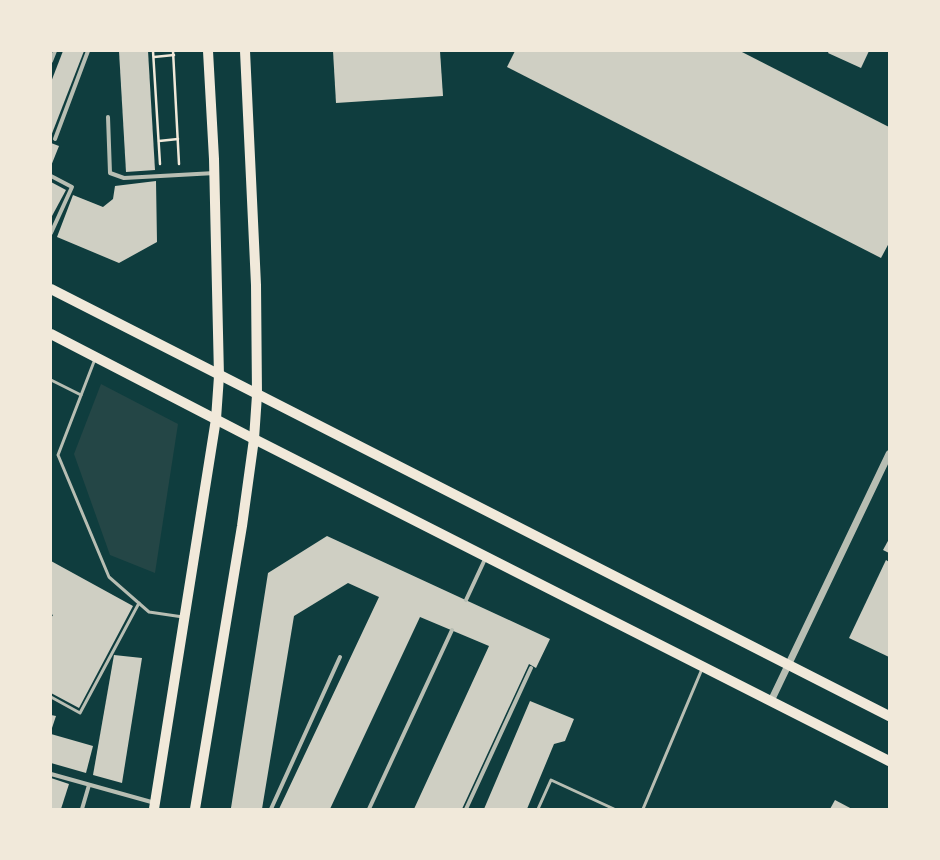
<svg xmlns="http://www.w3.org/2000/svg" width="940" height="860" font-family="'Golos Text',sans-serif">
<rect width="100%" height="100%" fill="#0f3d3e"/>
<!-- green -->
<path fill="#244646" d="M101 384 178 424 155 573 110 555 74 454Z"/>
<!-- building -->
<g fill="#cfcfc3">
<path d="M63 51H84L51 136V82Z"/>
<path d="M119 51H148L155 170 126 172Z"/>
<path d="M333 51H440L443 96 336 103Z"/>
<path d="M515 51H740L889 127V243L881 258 507 67Z"/>
<path d="M829 51H869L861 68 828 53Z"/>
<path d="M51 143 59 146 51 166Z"/>
<path d="M156 181 157 242 119 263 57 237 73 195 103 207 113 199 115 186Z"/>
<path d="M51 182 66 190 52 216H51Z"/>
<path d="M327 536 550 639 536 668 529 664 462 809H414L489 646 420 617 330 809H279L379 597 348 583 294 616 262 809 231 808 268 573Z"/>
<path d="M889 539V553L883 550Z"/>
<path d="M886 560 889 562V657L849 638Z"/>
<path d="M51 561 133 606 79 708 51 693V618L53 615 51 614Z"/>
<path d="M114 655 142 658 122 783 93 775Z"/>
<path d="M530 701 574 719 565 741 554 744 527 809H484Z"/>
<path d="M51 715 56 716 51 731Z"/>
<path d="M51 734 93 746 86 773 51 763Z"/>
<path d="M51 778 69 784 61 809H51Z"/>
<path d="M835 800 852 809H830Z"/>
</g>
<g fill="none" stroke-linecap="round" stroke-linejoin="round">
<!-- path -->
<g stroke="#f1e9da" stroke-width="2.5">
<path d="M153 51 160 164"/>
<path d="M173 51 179 164"/>
<path d="M154 57 174 55"/>
<path d="M159 141 178 139"/>
</g>
<!-- service -->
<g stroke="#b8beb3" stroke-width="3">
<path d="M95 359 58 455 109 577 149 612 183 617"/>
<path d="M51 380 81 395"/>
<path d="M51 697 80 713 139 603"/>
<path d="M538 809 551 780 614 809"/>
<path d="M643 809 702 669"/>
</g>
<!-- minor -->
<g stroke="#b8beb3" stroke-width="4">
<path d="M51 61 55 51"/>
<path d="M108 117 110 173 124 178 215 173"/>
<path d="M55 139 88 51"/>
<path d="M51 176 72 187 51 233"/>
<path d="M466 600 486 557"/>
<path d="M51 774 155 803"/>
<path d="M82 809 89 785"/>
<path d="M271 809 340 657"/>
<path d="M369 809 452 630"/>
<path d="M466 809 531 668"/>
</g>
<!-- tertiary -->
<path stroke="#b8beb3" stroke-width="7" d="M771 701 889 454"/>
<!-- primary -->
<g stroke="#f1e9da" stroke-width="10">
<path d="M51 289 889 716"/>
<path d="M51 334 254 439 889 761"/>
<path d="M154 809 216 419 219 376 214 159 208 51"/>
<path d="M195 809 242 526 254 439 257 395 256 285 245 51"/>
</g>
</g>
<!-- border -->
<rect width="940" height="860" fill="none" stroke="#f1e9da" stroke-width="104"/>
</svg>
